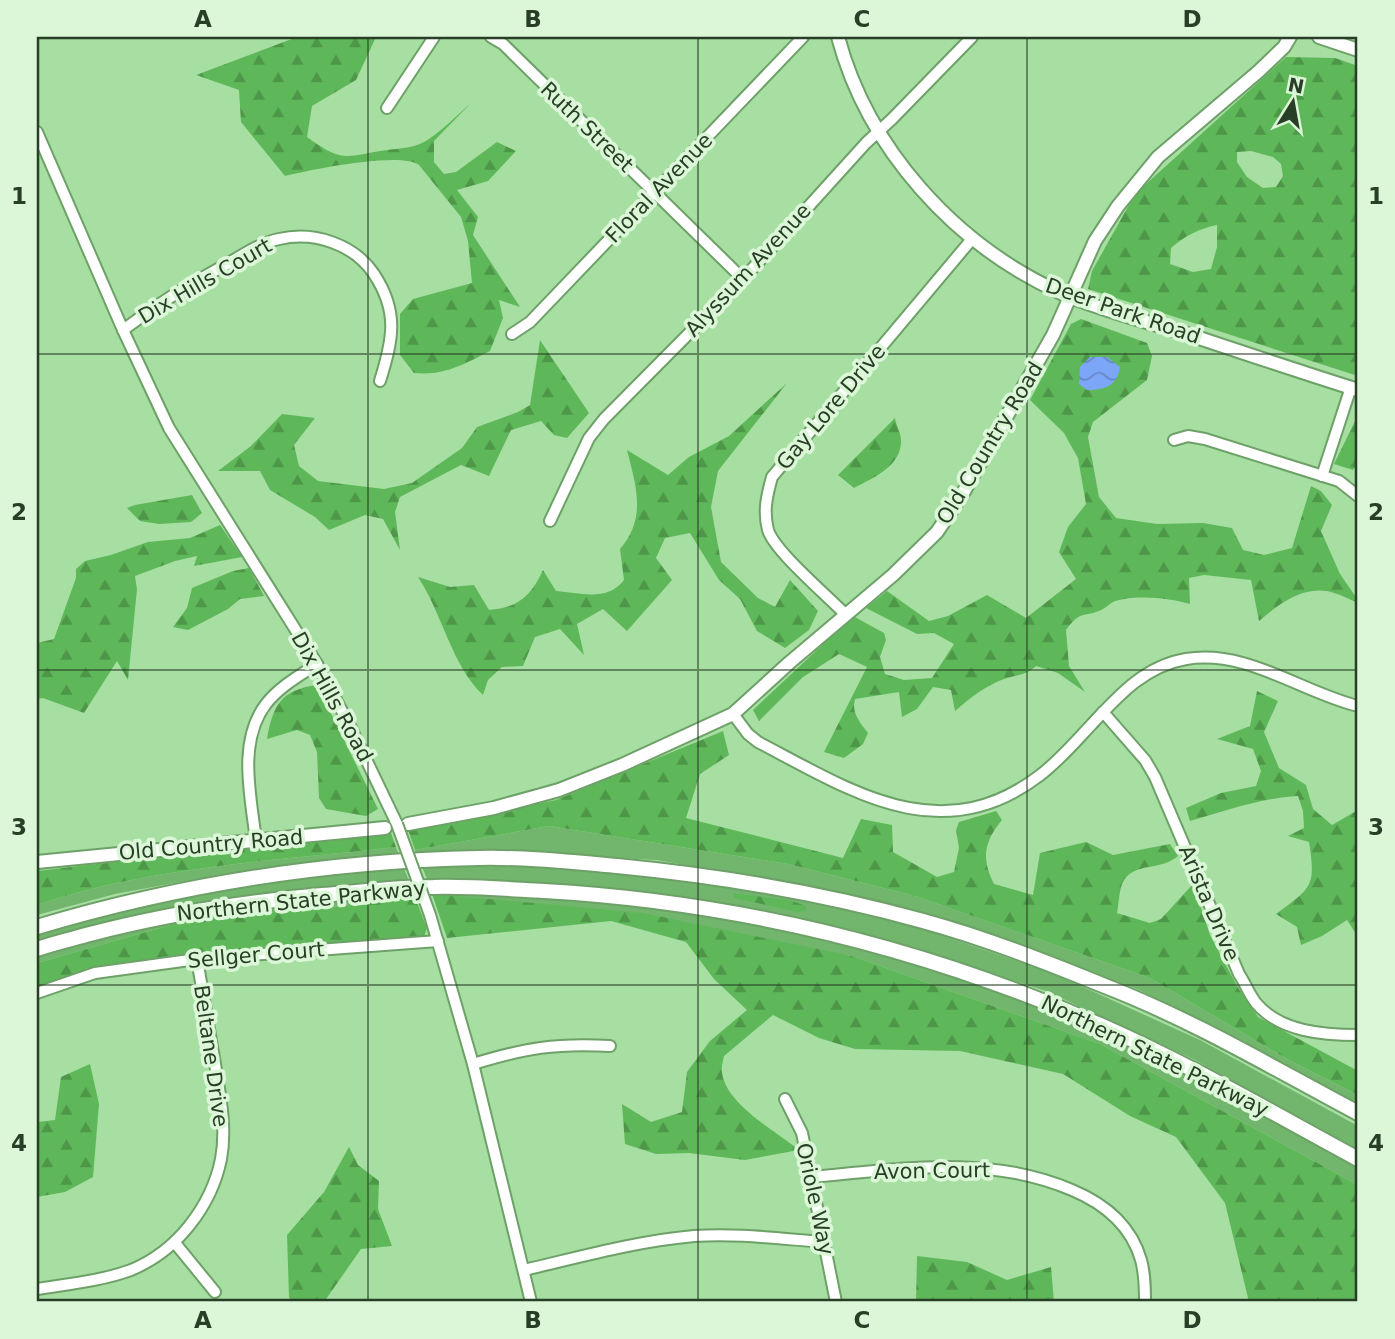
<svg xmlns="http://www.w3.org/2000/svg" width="1395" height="1339" font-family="'DejaVu Sans',sans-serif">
<defs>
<pattern id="forest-firs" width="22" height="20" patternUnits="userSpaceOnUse" patternTransform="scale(1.75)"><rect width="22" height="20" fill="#5eb859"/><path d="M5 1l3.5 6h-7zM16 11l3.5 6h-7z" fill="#4e9749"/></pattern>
<pattern id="water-waves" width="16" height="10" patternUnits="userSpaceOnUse" patternTransform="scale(1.75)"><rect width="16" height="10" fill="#7ca6f7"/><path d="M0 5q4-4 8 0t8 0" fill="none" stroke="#6689c8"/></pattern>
</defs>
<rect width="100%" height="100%" fill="#a7dea2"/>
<!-- grass -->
<g fill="#71b66c">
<path d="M549 826 788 864 915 896 1150 978 1287 1059 1358 1095V1107L1214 1027 1137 989 963 925 867 898 657 860 528 854 417 855 415 850Z"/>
<path d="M396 847 400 858 223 874 115 894 37 915V905C150 866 277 861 396 847Z"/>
<path d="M532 866 638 874 750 886 893 919 1050 972 1200 1040 1358 1126V1149L1191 1058 1046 991 889 941 749 908 635 891 427 879 422 867Z"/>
<path d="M404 868 410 884 369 886 37 945V935C111 912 188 892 266 882 312 876 358 873 404 868Z"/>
<path d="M432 894C499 896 566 896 633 903 771 919 907 956 1037 1006 1149 1048 1253 1111 1358 1167V1185L1100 1044 852 956Z"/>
<path d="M414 895 395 901 188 920 37 963V958C85 941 136 927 186 917 260 902 338 900 414 895Z"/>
</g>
<!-- forest -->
<g fill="url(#forest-firs)" fill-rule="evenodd">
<path d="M297 37H376L356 80 312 106 307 137C344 164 346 156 387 150 402 148 416 148 429 139 444 129 457 115 470 104L434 141V162L444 174 456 172 497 142 516 151 488 181 457 190 478 217 473 235 520 307 499 300 503 318 490 351C464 364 445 376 414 373L400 355V314L413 299 472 283 468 241 461 217 419 165C401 151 309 170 285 176L241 122 239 90 196 75Z"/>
<path d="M1286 57 1335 58 1358 66V376L1088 289 1092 271 1135 194ZM1251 151 1273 157 1281 164 1283 176 1276 187 1263 188 1247 177 1237 162V152ZM1217 225V247L1211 269 1193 272 1170 264 1171 248C1186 235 1199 229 1217 225Z"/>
<path d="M1081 319 1147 343 1152 356 1147 380 1093 422 1088 437 1099 497 1116 518 1157 524 1203 523 1232 528 1243 550 1264 555 1292 548 1311 486 1321 491 1332 505 1321 531 1340 574 1358 600V603C1349 599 1337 593 1327 591 1300 587 1278 605 1259 621L1251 580 1204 575 1189 578 1190 604C1170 598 1133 594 1113 602 1109 604 1107 607 1103 609 1084 619 1082 608 1066 630L1069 666 1085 692 1058 673 1036 666C1027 675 1016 675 1004 679 985 686 970 698 955 711L951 690 933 687 917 709 902 717 899 692 855 699C851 713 860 722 868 733L863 744 844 758 824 752 867 667 839 654 803 677 759 721 753 710 853 616 884 633 886 640 880 657 885 674 904 680 932 678 954 644 934 633 917 634 866 608 887 591 929 621 948 616 987 595 1026 618 1076 579 1059 552 1068 527 1086 504 1078 458 1064 433 1030 400 1071 324Z"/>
<path d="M540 340 589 413 567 438 554 435 541 421 511 430 489 476 461 465 400 497 395 512 400 550 383 519 365 515 329 530 315 517 270 490 260 471H218L251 446 282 414 315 418 294 445 299 466 318 481 384 489 412 483 462 448 477 427 518 412 530 405Z"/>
<path d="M787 383 718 471 711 507 721 562 758 598 775 607 790 580 818 611 809 630 785 648 757 631 740 599 719 580 690 533 665 538 656 558 672 580 627 631 603 609 577 624 584 655 560 629 535 637 523 666 502 667 488 680 483 695C452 666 442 613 418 577L450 587 474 585 489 610C518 608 531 596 543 570L556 591C581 593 607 602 624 580L620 549C647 518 636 486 627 450L668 475 689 457 729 436Z"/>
<path d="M1358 415V463L1353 470 1334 464Z"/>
<path d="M895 418C896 426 901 433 901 440 902 466 873 478 854 488L838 475Z"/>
<path d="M192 495 202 513 191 522 159 524 140 521 127 508 135 505Z"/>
<path d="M220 525 242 557 194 566 197 556 175 561 135 576 137 589 128 680 117 661 84 713 43 698 37 699V643L54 639 76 578V569L85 561 111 555 148 542 190 538Z"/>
<path d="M249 568 264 596 240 599 228 609 188 630 173 627 187 608 192 588 233 571Z"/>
<path d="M317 685 378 809 366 816 326 809 319 798 317 752 310 735 297 730 267 739C273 705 281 690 317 685Z"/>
<path d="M1257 691 1278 701 1264 732 1279 768 1306 785 1313 809 1332 825 1358 810V937L1347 920 1322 936 1301 945 1297 927 1276 914C1312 887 1316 887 1309 842L1288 836 1304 828 1303 811 1298 796C1261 798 1225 811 1190 821L1186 808 1221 793 1256 786 1261 771 1253 749 1217 739 1250 726Z"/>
<path d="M723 731 729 755 700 774 686 818 843 858 861 819 892 825 893 852 937 877 954 872 959 848 956 830 959 822 996 811 1002 820C984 842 981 858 994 884L1033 895 1040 853 1086 842 1113 855 1170 844 1178 856C1161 871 1136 862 1124 880 1119 888 1119 903 1117 913L1150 923 1161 919 1193 884 1210 935 1237 986 1258 1017 1358 1071V1095L1287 1059 1150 978 915 896 788 864 549 826 415 850 408 830 556 800Z"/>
<path d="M391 833 396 847C277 861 150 866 37 905V871C155 856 273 848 391 833Z"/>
<path d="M733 893 789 900 806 906V911L798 912 734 898Z"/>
<path d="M432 894 643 913 852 956 1100 1044 1358 1185V1302H1249L1225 1203 1176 1137 1130 1116 1063 1074 960 1051 855 1049 819 1038 773 1015 724 1056C723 1061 721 1067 722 1072 725 1104 776 1131 799 1150L745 1160 689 1153 656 1154 625 1144 622 1104 651 1122 682 1112 687 1072 710 1041 747 1010 714 979 686 942 611 921 447 938Z"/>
<path d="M414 895 427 928 424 937 86 972 37 987V963L188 920 395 901Z"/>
<path d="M90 1064 99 1104 93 1177 65 1192 37 1197V1122L55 1120 61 1077Z"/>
<path d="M349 1147 358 1165 379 1181 378 1209 392 1246 361 1249 324 1302H291L289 1297 287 1235 324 1192Z"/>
<path d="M917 1256 967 1262 1007 1280 1051 1267 1054 1302H916Z"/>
</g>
<!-- water -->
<path fill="url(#water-waves)" d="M1090 357H1107L1120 367C1117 386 1105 390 1087 390L1079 384 1080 367Z"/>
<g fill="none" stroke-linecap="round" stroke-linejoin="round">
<!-- minor casing -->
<g stroke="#6da168" stroke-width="14">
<g id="minor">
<path d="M491 37 503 44 743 279"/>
<path d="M387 108 434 37"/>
<path d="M37 132 123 330 169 428 317 664 351 728 397 824"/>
<path d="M123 330C156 305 190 284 227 264 243 255 260 243 279 239 314 231 354 244 374 274 399 312 393 339 380 381"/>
<path d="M512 334 530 322 803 37"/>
<path d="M1174 440 1188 436 1205 439 1339 481 1358 496"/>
<path d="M1322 476 1351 387"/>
<path d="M550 521 589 438 604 419 743 279 866 143 892 119 972 37"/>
<path d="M846 615C828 596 775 552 768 530 763 511 767 495 772 477L972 239"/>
<path d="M1103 712 1145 760 1155 777 1239 974C1245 983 1249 994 1256 1003 1280 1032 1324 1035 1358 1035"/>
<path d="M733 714 748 734 758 742C850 790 940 851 1039 776 1059 761 1075 742 1092 724 1119 695 1145 666 1186 659 1247 649 1301 692 1358 706"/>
<path d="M256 841C251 797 237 742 266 704 279 687 299 676 317 664"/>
<path d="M430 915 473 1064 531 1302"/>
<path d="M37 993 95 973 197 959 438 941"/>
<path d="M473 1064C525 1048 556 1043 610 1046"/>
<path d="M785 1099 802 1133 836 1302"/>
<path d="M812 1177C899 1169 989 1154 1072 1190 1103 1203 1131 1225 1141 1260 1145 1274 1145 1288 1145 1302"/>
<path d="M175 1243 215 1292"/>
<path d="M524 1270C580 1257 637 1241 694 1236 738 1233 781 1239 824 1242"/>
<path d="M37 1289C68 1284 101 1281 131 1270 155 1260 173 1246 189 1226 205 1206 216 1184 221 1159 227 1128 220 1095 215 1064 209 1029 203 994 197 959"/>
</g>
</g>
<!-- major casing -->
<g stroke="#6da168" stroke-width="16">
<g id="major">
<path d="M838 37C868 149 955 245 1061 293 1100 310 1145 321 1187 334 1244 353 1301 372 1358 390"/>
<path d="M1319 37 1358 50"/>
<path d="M408 824 494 808 559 790 622 765 733 714 789 663 893 575 937 532 963 493 1053 335 1095 241 1118 206 1158 157 1259 71 1284 47 1290 37"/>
<path d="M37 862 385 828"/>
</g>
</g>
<!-- highway casing -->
<g stroke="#6da168" stroke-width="18">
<g id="highway">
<path d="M37 927C181 884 329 861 479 858 525 857 572 862 617 866 721 876 822 893 923 921 985 938 1046 962 1105 986 1193 1020 1275 1069 1358 1113"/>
<path d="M37 949C54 943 72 939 90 934 166 914 244 902 322 895 359 892 396 887 433 887 469 886 507 889 544 891 737 902 922 947 1100 1025 1189 1064 1273 1113 1358 1159"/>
</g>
</g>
<!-- minor -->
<use href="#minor" stroke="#fff" stroke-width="10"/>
<!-- major -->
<use href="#major" stroke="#fff" stroke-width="12"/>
<!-- highway -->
<use href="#highway" stroke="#fff" stroke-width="14"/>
<!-- minor-bridge casing -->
<g stroke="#6da168" stroke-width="14" stroke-linecap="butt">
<path id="minor-bridge" d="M397 824 430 915"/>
</g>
<!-- minor-bridge -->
<use href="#minor-bridge" stroke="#fff" stroke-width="10"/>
</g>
<!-- grid -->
<path fill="none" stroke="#283e26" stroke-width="2" stroke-opacity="0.55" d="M368 37V1302M698 37V1302M1027 37V1302M37 354H1358M37 670H1358M37 985H1358"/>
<g text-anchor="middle" stroke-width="7" stroke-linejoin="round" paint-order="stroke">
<!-- street labels -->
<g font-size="21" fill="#283e26" stroke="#dbf7d8">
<text transform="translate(587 127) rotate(44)" y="7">Ruth Street</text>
<text transform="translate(659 188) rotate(-46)" y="7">Floral Avenue</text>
<text transform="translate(748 270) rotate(-47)" y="7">Alyssum Avenue</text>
<text transform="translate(205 281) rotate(-30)" y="7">Dix Hills Court</text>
<text transform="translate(1123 311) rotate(19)" y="7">Deer Park Road</text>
<text transform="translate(831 407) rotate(-50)" y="7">Gay Lore Drive</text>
<text transform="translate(990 443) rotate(-59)" y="7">Old Country Road</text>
<text transform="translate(332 697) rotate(61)" y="7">Dix Hills Road</text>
<text transform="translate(211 845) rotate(-5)" y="7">Old Country Road</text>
<text transform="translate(301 901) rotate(-6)" y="7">Northern State Parkway</text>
<text transform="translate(1209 903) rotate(67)" y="7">Arista Drive</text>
<text transform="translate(256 955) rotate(-5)" y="7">Sellger Court</text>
<text transform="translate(211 1056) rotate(82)" y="7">Beltane Drive</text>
<text transform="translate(1155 1056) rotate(26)" y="7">Northern State Parkway</text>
<text transform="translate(932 1171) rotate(-1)" y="7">Avon Court</text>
<text transform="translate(815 1199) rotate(78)" y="7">Oriole Way</text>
</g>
</g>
<!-- border -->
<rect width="1395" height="1339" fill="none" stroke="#dbf7d8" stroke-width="77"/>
<!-- north arrow -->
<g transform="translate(1293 102) rotate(11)" stroke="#dbf7d8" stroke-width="5" paint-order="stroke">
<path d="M0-5L12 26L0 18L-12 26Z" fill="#283e26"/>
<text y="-10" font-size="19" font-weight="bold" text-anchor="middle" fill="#283e26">N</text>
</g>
<rect x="38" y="38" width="1318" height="1262" fill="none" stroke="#283e26" stroke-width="2.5"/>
<g font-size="23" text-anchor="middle" font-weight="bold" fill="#283e26">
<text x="203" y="27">A</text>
<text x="533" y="27">B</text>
<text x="862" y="27">C</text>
<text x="1192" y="27">D</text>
<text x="19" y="204">1</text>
<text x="1376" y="204">1</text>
<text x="19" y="520">2</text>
<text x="1376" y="520">2</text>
<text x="19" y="835">3</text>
<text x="1376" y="835">3</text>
<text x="19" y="1151">4</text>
<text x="1376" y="1151">4</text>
<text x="203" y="1328">A</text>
<text x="533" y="1328">B</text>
<text x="862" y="1328">C</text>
<text x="1192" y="1328">D</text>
</g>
</svg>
